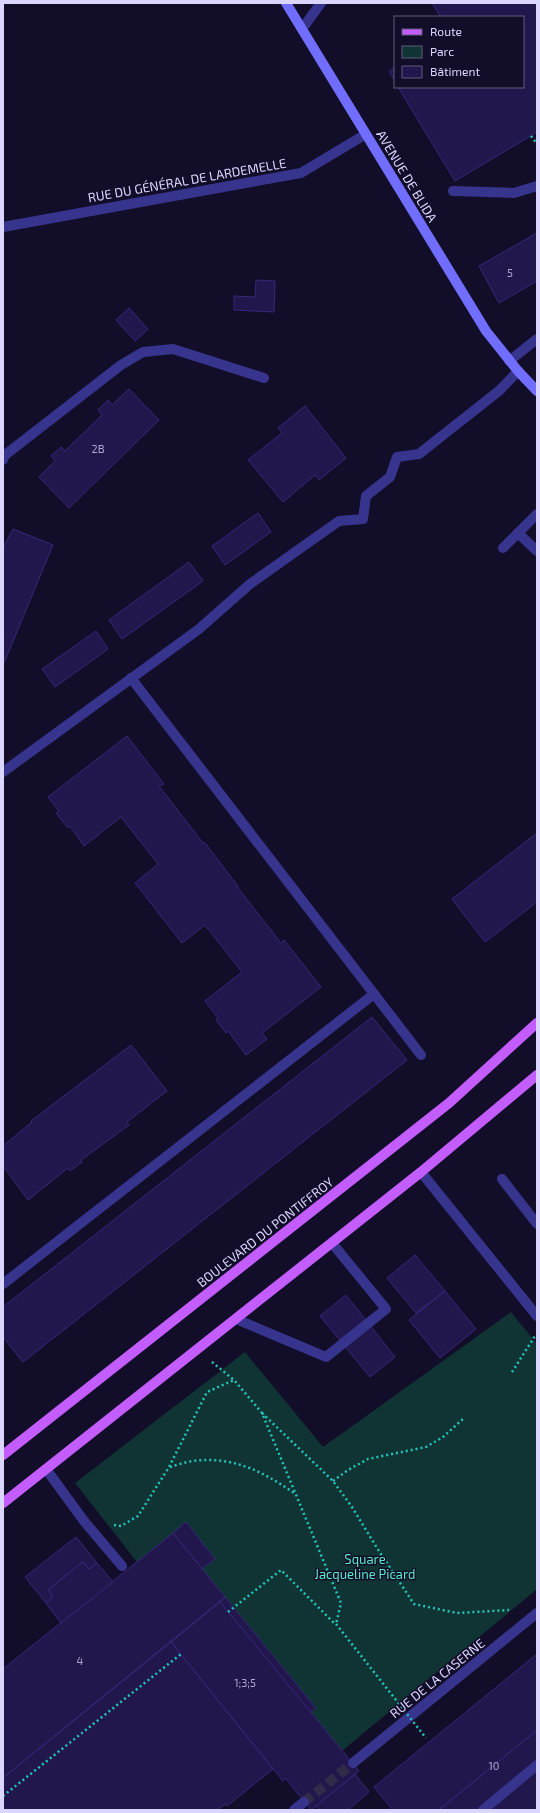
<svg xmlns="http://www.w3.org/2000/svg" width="540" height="1813" font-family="'Exo 2',sans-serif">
<rect width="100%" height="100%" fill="#120d29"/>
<!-- green -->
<path fill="#103433" d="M511 1312 537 1344V1589L342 1751 310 1712 316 1708 202 1569 215 1559 186 1523 137 1562 75 1483 245 1352 323 1447Z"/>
<!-- building -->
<g fill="#22174c" stroke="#38277b">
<path d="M432 3H537V132L455 181 398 87H523V17H441Z"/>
<path d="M395 67V81L389 71Z"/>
<path d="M537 233V281L499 303 479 266Z"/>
<path d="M256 280 275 281 274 312 234 310V296L255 297Z"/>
<path d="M129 308 148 329 135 341 116 320Z"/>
<path d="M129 389 159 420 69 508 39 477 55 461 51 456 61 447 65 451 102 415 98 410 108 400 112 405Z"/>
<path d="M305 406 346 458 319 480 315 475 283 502 248 460 282 433 278 428Z"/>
<path d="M258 513 271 532 225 565 212 546Z"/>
<path d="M13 529 53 545 4 663 3 662V548Z"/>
<path d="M189 562 203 581 122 639 109 620Z"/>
<path d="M96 631 108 649 55 687 42 669Z"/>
<path d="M127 736 164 784 159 786 203 843H205L237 885 238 888 281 943 284 940 321 987 262 1033 267 1039 246 1055 228 1031 226 1033 216 1020 218 1018 205 1001 242 972 205 925 182 943 135 883 158 864 121 817 84 846 70 826 68 828 56 813 59 811 48 797Z"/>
<path d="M537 833V902L485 942 452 899Z"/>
<path d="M372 1017 407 1060 23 1362 3 1337V1307Z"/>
<path d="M131 1045 167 1091 127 1122 129 1125 81 1160 82 1162 70 1171 68 1168 28 1200 3 1166V1146L32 1122 31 1121Z"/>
<path d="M415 1255 445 1291 416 1313 387 1278Z"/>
<path d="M445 1291 476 1329 440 1358 409 1320Z"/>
<path d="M346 1295 395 1357 370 1377 320 1316Z"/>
<path d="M186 1522 215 1559 202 1569 173 1533Z"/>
<path d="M173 1533 225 1597 3 1778V1669Z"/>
<path d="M76 1537 97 1563 89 1569 83 1562 48 1590 53 1597 46 1603 25 1577Z"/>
<path d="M83 1562 89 1569 97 1563 113 1582 61 1623 46 1603 53 1597 48 1590Z"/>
<path d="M225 1597 316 1708 310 1712 220 1602Z"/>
<path d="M220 1602 359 1771 311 1810 285 1778 283 1781 171 1642Z"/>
<path d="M171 1642 273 1769 227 1806 225 1804 217 1810H3V1778Z"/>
<path d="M537 1654V1730L439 1810H393L374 1787Z"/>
<path d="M537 1730V1810H439Z"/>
<path d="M355 1774 369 1792 348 1810H319L316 1806Z"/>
</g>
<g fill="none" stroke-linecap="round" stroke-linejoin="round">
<!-- street-tunnel -->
<path stroke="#302b49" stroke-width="10" stroke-dasharray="10 5" stroke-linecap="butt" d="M304 1802 353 1763"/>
<!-- path -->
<g stroke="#23c6bd" stroke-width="2.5" stroke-dasharray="2 3" stroke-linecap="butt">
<path d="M531 136 537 144"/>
<path d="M212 1362 234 1380 262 1413 341 1603 336 1624"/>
<path d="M512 1372 535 1336"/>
<path d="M262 1413 333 1481 352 1507 377 1548 414 1604 457 1613 509 1610"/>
<path d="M170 1467C177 1465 185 1462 193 1461 233 1456 262 1471 294 1493"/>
<path d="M333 1481 348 1470 368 1459 426 1447 443 1437 463 1419"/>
<path d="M114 1525 121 1526 138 1516 169 1467 207 1392 234 1380"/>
<path d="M228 1612 281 1570 335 1624"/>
<path d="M3 1796 181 1654"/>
</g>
<!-- lane -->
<g stroke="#37348d" stroke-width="10">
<path d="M302 29 321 3"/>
<path d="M453 191 514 193 537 186"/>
<path d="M3 460 5 455 121 365 143 352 173 349 264 378"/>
<path d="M518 533 537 551"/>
<path d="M503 548 537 514"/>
<path d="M131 678 421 1055"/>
<path d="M3 772 199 629 250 584 339 521 363 519 366 496 390 477 397 457 419 454 500 390 518 371"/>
<path d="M3 1284 374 994"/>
<path d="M236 1319 326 1357 386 1309 332 1243"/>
<path d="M46 1469 84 1521 122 1566"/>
</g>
<!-- street -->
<g stroke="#37348d" stroke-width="10">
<path d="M3 227 301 173 366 134"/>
<path d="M509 361 537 339"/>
<path d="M421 1172 537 1316"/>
<path d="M502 1179 537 1224"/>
<path d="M353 1763 537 1613"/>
<path d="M294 1810 304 1802"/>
<path d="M483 1810 537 1765"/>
</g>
<!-- secondary -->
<path stroke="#716dff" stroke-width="10" d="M286 3 486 331 518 371 537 391"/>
<!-- primary -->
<g stroke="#c35dff" stroke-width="10">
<path d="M3 1455 449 1103 537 1023"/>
<path d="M3 1503 421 1172 537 1075"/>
</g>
<!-- path-bridge -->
<path stroke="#23c6bd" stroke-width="2.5" stroke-dasharray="2 3" stroke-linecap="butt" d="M336 1624 426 1738"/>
</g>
<g text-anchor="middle" stroke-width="3" stroke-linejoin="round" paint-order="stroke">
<!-- number labels -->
<g font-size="11" fill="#ada6d2">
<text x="510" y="277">5</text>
<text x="98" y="453">2B</text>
<text x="80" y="1665">4</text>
<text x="245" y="1687">1;3;5</text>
<text x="494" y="1770">10</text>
</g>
<!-- street labels -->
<g font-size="13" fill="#dbd6ff" stroke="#120d29">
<text transform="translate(407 176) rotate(59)" y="5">AVENUE DE BLIDA</text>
<text transform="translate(187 180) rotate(-10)" y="5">RUE DU GÉNÉRAL DE LARDEMELLE</text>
<text transform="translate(265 1232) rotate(-38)" y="5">BOULEVARD DU PONTIFFROY</text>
<text transform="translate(437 1678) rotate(-39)" y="5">RUE DE LA CASERNE</text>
</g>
<!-- park labels -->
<g font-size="13" fill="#55ecc7" stroke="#120d29">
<text x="365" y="1564">Square<tspan x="365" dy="15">Jacqueline Picard</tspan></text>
</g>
</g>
<!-- border -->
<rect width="540" height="1813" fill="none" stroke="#dbd6ff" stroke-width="8"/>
<!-- legend -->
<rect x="394" y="16" width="130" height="72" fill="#120d29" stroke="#625d7f"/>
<rect x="402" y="29" width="20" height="6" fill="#c35dff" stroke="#625d7f"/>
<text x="430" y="36" font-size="12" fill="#dbd6ff">Route</text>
<rect x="402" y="46" width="20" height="12" fill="#103433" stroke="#625d7f"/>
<text x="430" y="56" font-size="12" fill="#dbd6ff">Parc</text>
<rect x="402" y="66" width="20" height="12" fill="#22174c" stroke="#625d7f"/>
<text x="430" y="76" font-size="12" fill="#dbd6ff">Bâtiment</text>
</svg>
